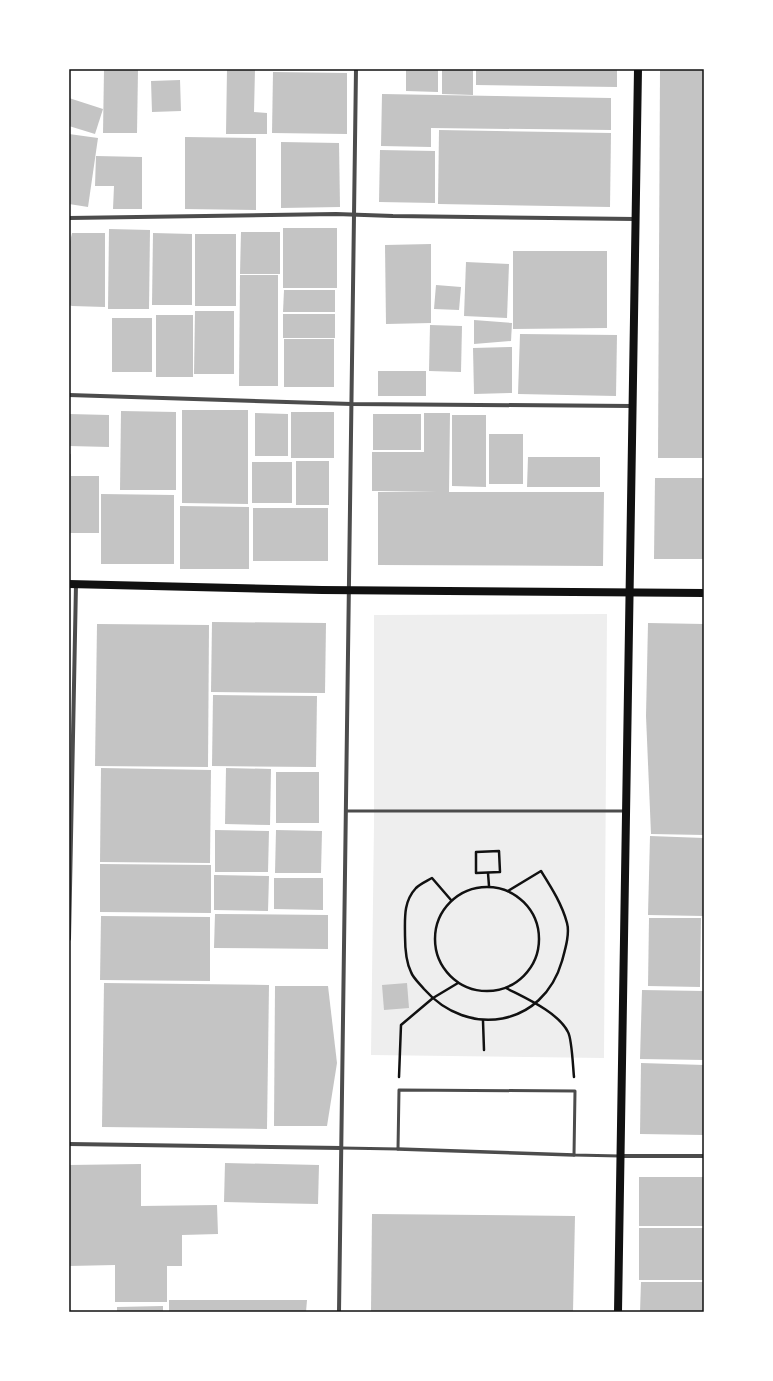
<svg xmlns="http://www.w3.org/2000/svg" width="773" height="1381" font-family="'Exo 2',sans-serif">
<rect width="100%" height="100%" fill="#fff"/>
<!-- green -->
<path fill="#eee" d="M607 614 604 1058 371 1055 374 825V615Z"/>
<!-- building -->
<g fill="#c4c4c4">
<path d="M104 69H138L137 133H103Z"/>
<path d="M227 69H255L254 112 267 113V134H226Z"/>
<path d="M406 69H438V92L406 91Z"/>
<path d="M442 69H473V95L442 94Z"/>
<path d="M476 69H617V87L476 85Z"/>
<path d="M660 69H704V458H658Z"/>
<path d="M273 72 347 73V134L272 133Z"/>
<path d="M180 80 181 111 152 112 151 81Z"/>
<path d="M382 94 611 98V130L431 128V147L381 146Z"/>
<path d="M69 98 103 109 95 134 69 126Z"/>
<path d="M439 130 611 133 610 207 438 204Z"/>
<path d="M69 134 98 138 88 207 69 204Z"/>
<path d="M185 137 256 138V210L185 209Z"/>
<path d="M281 142 339 143 340 207 281 208Z"/>
<path d="M380 150 435 151V203L379 202Z"/>
<path d="M96 156 142 157V209H113L114 186H95Z"/>
<rect x="283" y="228" width="54" height="60"/>
<path d="M109 229 150 230 149 309H108Z"/>
<path d="M241 232H280V274H240Z"/>
<path d="M72 233H105V307L72 306 69 305V246Z"/>
<path d="M153 233 192 234V305H152Z"/>
<rect x="195" y="234" width="41" height="72"/>
<path d="M431 244V323L386 324 385 245Z"/>
<path d="M513 251H607V328L513 329Z"/>
<path d="M466 262 509 264 507 318 464 316Z"/>
<path d="M240 275H278V386H239Z"/>
<path d="M436 285 461 287 459 310 434 309Z"/>
<path d="M284 290H335V312H283Z"/>
<path d="M195 311H234V374H194Z"/>
<rect x="283" y="314" width="52" height="24"/>
<rect x="156" y="315" width="37" height="62"/>
<rect x="112" y="318" width="40" height="54"/>
<path d="M474 320 512 323 511 341 474 344Z"/>
<path d="M430 325 462 326 461 372 429 371Z"/>
<path d="M520 334 617 335 616 396 518 394Z"/>
<rect x="284" y="339" width="50" height="48"/>
<path d="M512 347V393L474 394 473 348Z"/>
<rect x="378" y="371" width="48" height="25"/>
<path d="M182 410H248V504L182 503Z"/>
<path d="M121 411 176 412V490H120Z"/>
<rect x="291" y="412" width="43" height="46"/>
<path d="M255 413 288 414V456H255Z"/>
<path d="M424 413H450L449 492H604L603 566 378 565V492L437 491H372V452H424Z"/>
<path d="M69 414 109 415V447L69 446Z"/>
<rect x="373" y="414" width="48" height="36"/>
<path d="M452 415H486V487L452 486Z"/>
<rect x="489" y="434" width="34" height="50"/>
<path d="M69 454H71V476H99V533H69Z"/>
<path d="M528 457H600V487H527Z"/>
<rect x="296" y="461" width="33" height="44"/>
<rect x="252" y="462" width="40" height="41"/>
<path d="M655 478H704V559H654Z"/>
<path d="M101 494 174 495V564H101Z"/>
<path d="M180 506 249 507V569H180Z"/>
<rect x="253" y="508" width="75" height="53"/>
<path d="M212 622 326 623 325 693 211 692Z"/>
<path d="M648 623 704 624V835L651 834 646 716Z"/>
<path d="M97 624 209 625 208 767 95 766Z"/>
<path d="M213 695 317 696 316 767 212 766Z"/>
<path d="M101 768 211 770 210 863 100 862Z"/>
<path d="M226 768 271 769 270 825 225 824Z"/>
<rect x="276" y="772" width="43" height="51"/>
<path d="M215 830 269 831 268 872H215Z"/>
<path d="M276 830 322 831 321 873H275Z"/>
<path d="M650 836 704 838V916L648 915Z"/>
<path d="M100 864 211 865V913L100 912Z"/>
<path d="M214 875 269 876 268 911 214 910Z"/>
<path d="M274 878H323V910L274 909Z"/>
<path d="M215 914 328 915V949L214 948Z"/>
<path d="M101 916 210 917V981L100 980Z"/>
<path d="M649 918H701L700 987 648 986Z"/>
<path d="M104 983 269 985 267 1129 102 1127Z"/>
<path d="M407 983 409 1008 384 1010 382 985Z"/>
<path d="M275 986H328L337 1063 327 1126H274Z"/>
<path d="M642 990 704 991V1060L640 1059Z"/>
<path d="M641 1063 704 1065V1135L640 1134Z"/>
<path d="M225 1163 319 1165 318 1204 224 1202Z"/>
<path d="M141 1164V1206L217 1205 218 1234 182 1235V1266H167V1302H115V1265L69 1266V1165Z"/>
<rect x="639" y="1177" width="65" height="49"/>
<path d="M372 1214 575 1216 573 1312H371Z"/>
<rect x="639" y="1228" width="65" height="52"/>
<path d="M641 1282H704V1312H640Z"/>
<path d="M169 1300H307L306 1312H169Z"/>
<path d="M163 1306V1312H117V1307Z"/>
</g>
<g fill="none" stroke-linecap="round" stroke-linejoin="round">
<!-- path -->
<g stroke="#111" stroke-width="2.5">
<path d="M499 851 500 872 476 873V852Z"/>
<path d="M488 873 489 886"/>
<circle cx="487" cy="939" r="52"/>
<path d="M451 900 432 878C427 881 420 884 416 888 403 902 405 919 405 936 405 948 406 962 411 972 413 978 420 984 424 989 468 1039 543 1027 562 961 565 950 570 934 567 923 562 904 551 887 541 871L508 891"/>
<path d="M506 988C525 998 558 1012 568 1032 572 1039 573 1068 574 1077"/>
<path d="M483 1021 484 1050"/>
<path d="M399 1077 401 1025 433 998 458 983"/>
</g>
<!-- service -->
<g stroke="#4c4c4c" stroke-width="3">
<path d="M346 811H626"/>
<path d="M341 1148 398 1149 399 1090 575 1091 574 1155 620 1156"/>
</g>
<!-- pedestrian -->
<path stroke="#4c4c4c" stroke-width="3.5" d="M398 1149 574 1155"/>
<!-- minor -->
<g stroke="#4c4c4c" stroke-width="4">
<path d="M69 218 336 214 393 216 635 219"/>
<path d="M69 395 352 404 632 406"/>
<path d="M69 939 76 584"/>
<path d="M69 1144 341 1148"/>
<path d="M621 1156H704"/>
<path d="M339 1312 356 69"/>
</g>
<!-- secondary -->
<g stroke="#111" stroke-width="8">
<path d="M69 584 322 590 704 593"/>
<path d="M618 1312 638 69"/>
</g>
</g>
<!-- border -->
<rect width="773" height="1381" fill="none" stroke="#ffffff" stroke-width="140"/>
<rect x="70" y="70" width="633" height="1241" fill="none" stroke="#111" stroke-width="1.5"/>
</svg>
